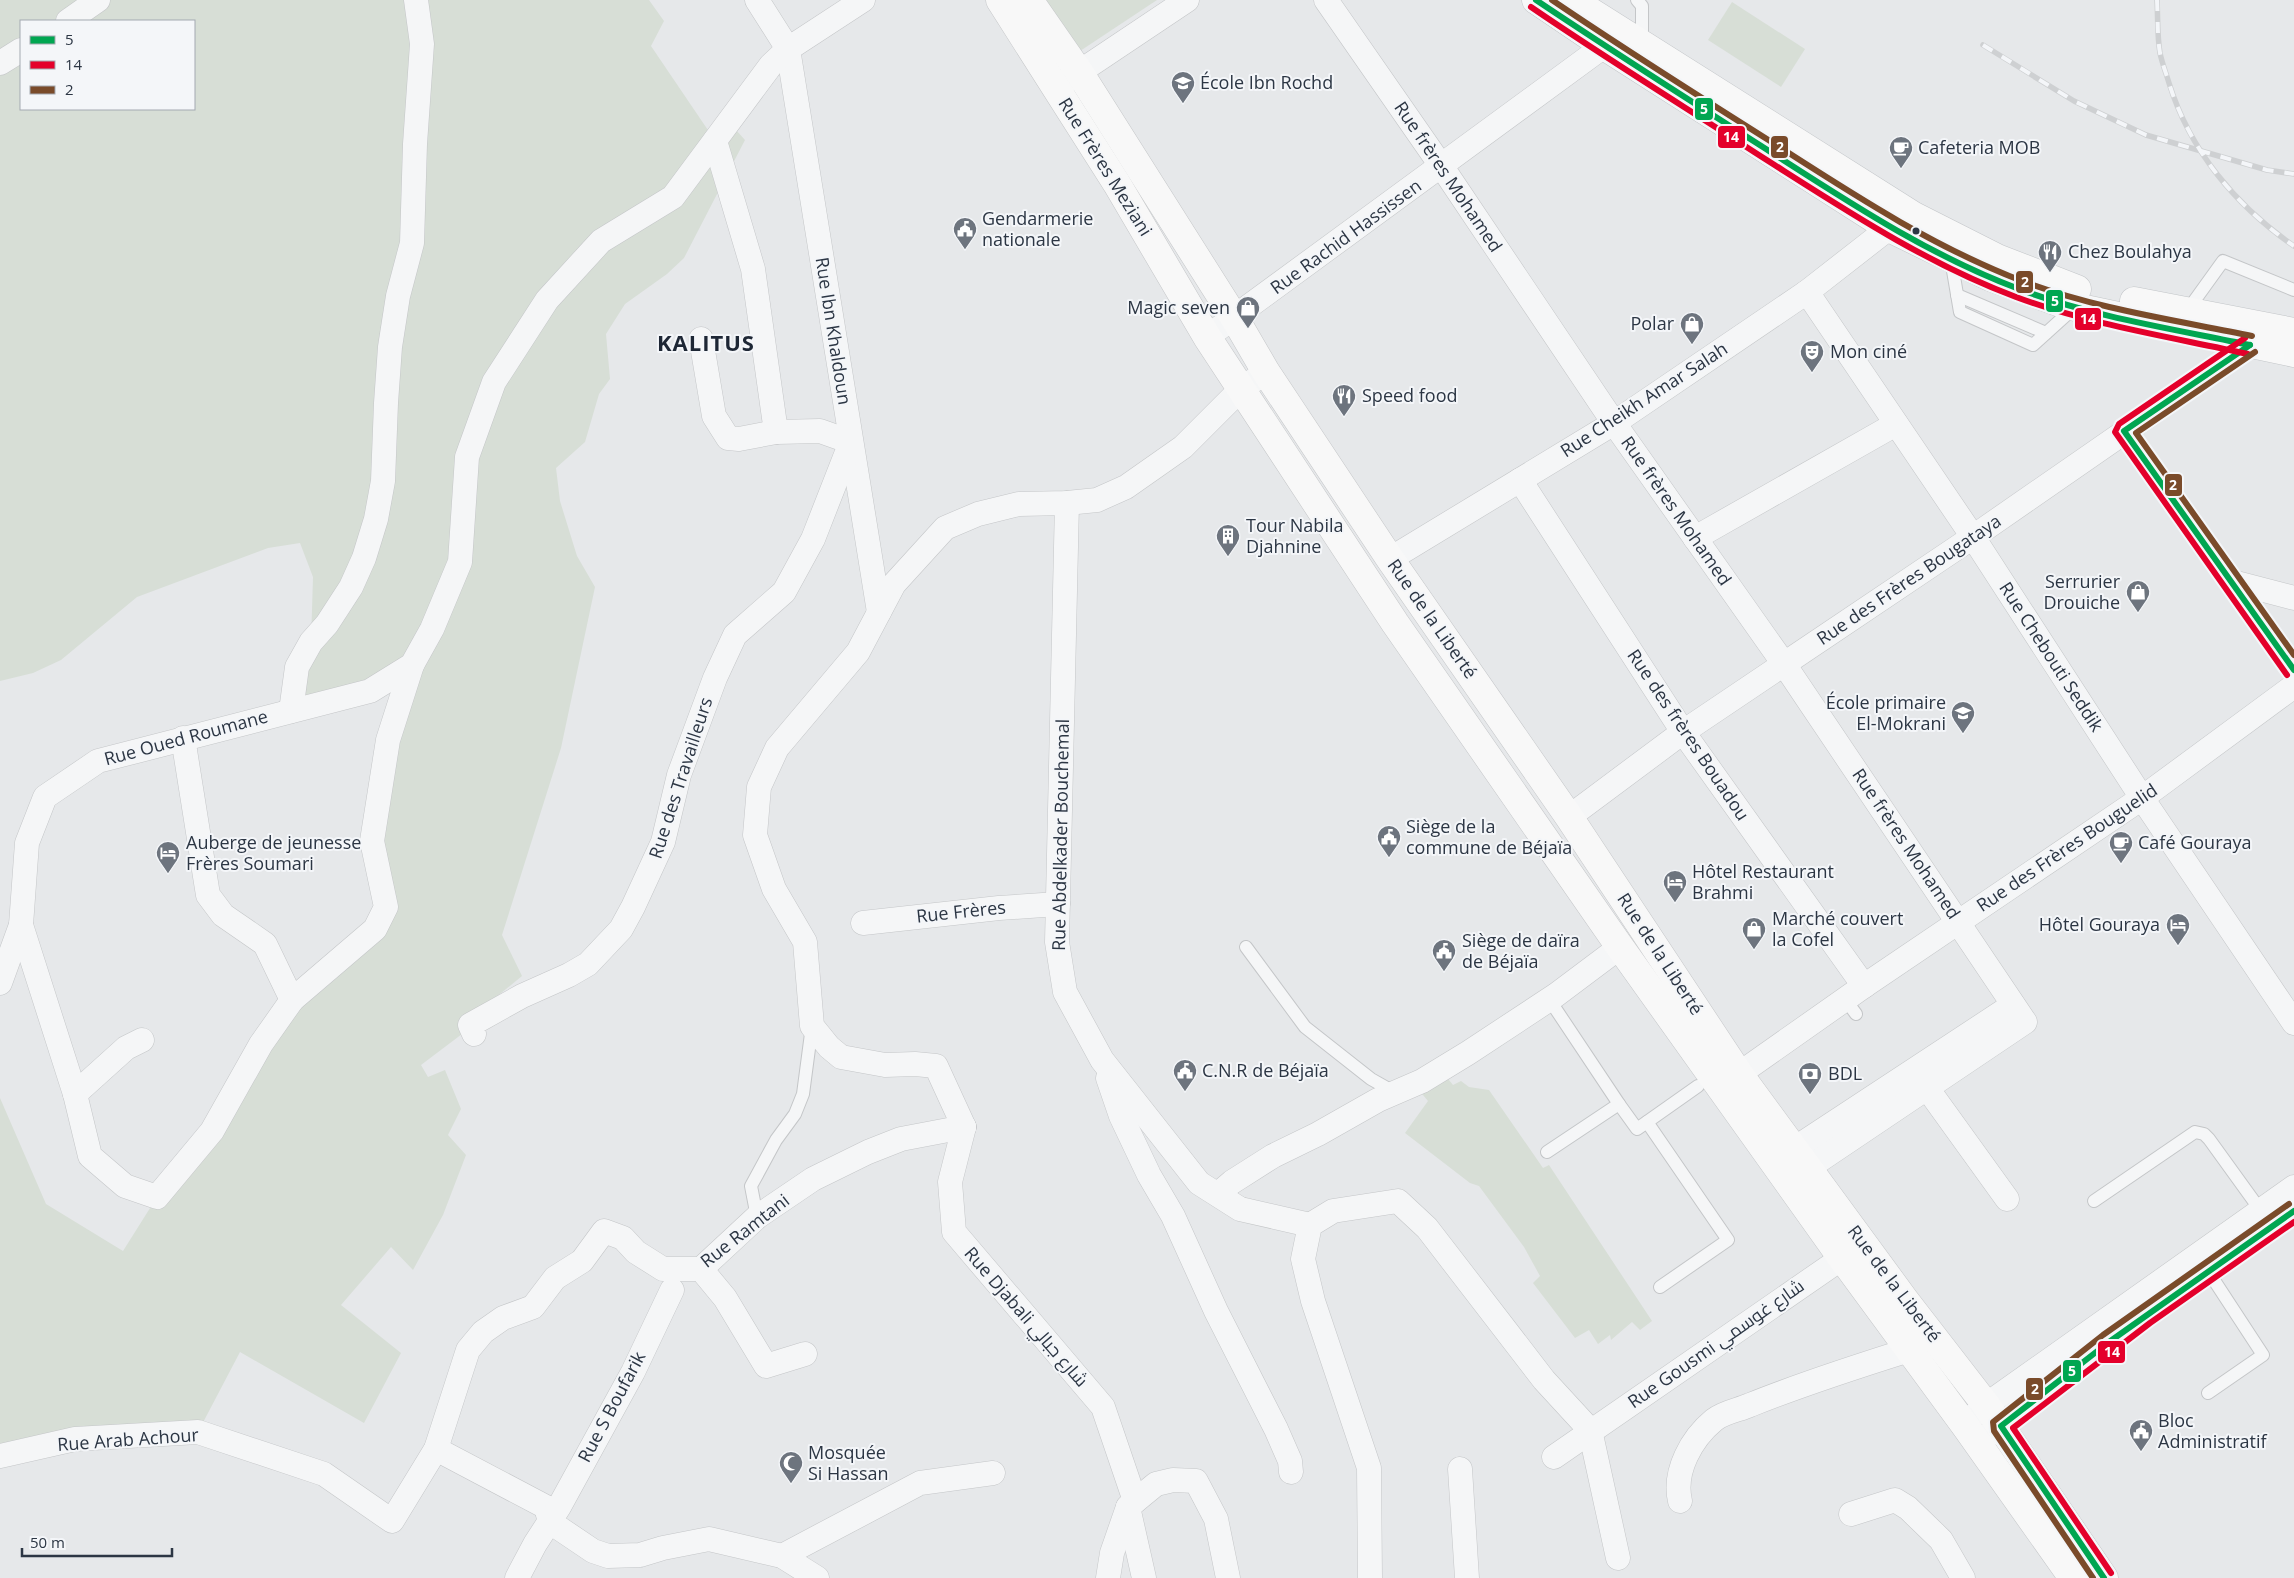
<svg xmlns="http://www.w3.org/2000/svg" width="2294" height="1578" font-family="'Open Sans',Cairo,sans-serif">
<rect width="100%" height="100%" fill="#e6e8ea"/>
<!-- green -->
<g fill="#d7ded6">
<path d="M0 0H98L68 21H21V50L0 63Z"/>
<path d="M109 0H649L664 21 651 46 714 139 736 130 745 140 684 258 667 274 625 304 606 334 610 379 599 394 585 442 556 468 560 501 577 556 595 587 561 748 502 935 522 976 490 1002 466 1031 421 1065 428 1077 445 1070 461 1109 448 1135 466 1155 443 1215 413 1270 391 1247 341 1305 401 1353 364 1423 240 1352 198 1432 0 1456V1098L46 1204 123 1251 157 1197 261 1044 375 929 372 841 411 666 291 711 311 642 313 577 300 543 268 548 137 597 61 660 33 673 0 681V71L21 59V109H194V21H82Z"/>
<path d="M1042 0H1157L1077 53Z"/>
<path d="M1732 2 1805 49 1781 87 1708 40Z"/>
<path d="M1444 1074 1453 1085 1461 1081 1469 1087 1489 1090 1543 1168 1549 1165 1652 1321 1640 1330 1632 1322 1611 1340 1610 1335 1598 1344 1589 1330 1575 1338 1533 1283 1540 1276 1524 1247 1479 1186 1470 1183 1405 1133 1428 1101 1418 1089Z"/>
</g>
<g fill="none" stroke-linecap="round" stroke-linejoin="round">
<!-- service casing -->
<g stroke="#c4c6c8" stroke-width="14">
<g id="service">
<path d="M1637 0 1642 6V44"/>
<path d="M1951 259 1960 312 2033 345 2075 307"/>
<path d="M1957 295 2046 333"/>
<path d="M2187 311 2223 261 2294 290"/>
<path d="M1246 947 1305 1027 1371 1079 1394 1092"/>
<path d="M1845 999 1856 1014"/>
<path d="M1619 1104 1637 1129 1698 1086"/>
<path d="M1647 1122 1728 1240 1660 1287"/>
<path d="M1547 1152 1619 1104 1549 999"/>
<path d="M2094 1201 2195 1132 2204 1134 2209 1139 2261 1211"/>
<path d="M757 1217 751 1186 776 1140 795 1114 803 1094 812 1026"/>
<path d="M2208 1271 2263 1355 2208 1393"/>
</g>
</g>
<!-- minor casing -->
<g stroke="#c4c6c8" stroke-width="25">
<g id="minor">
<path d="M757 0 788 49 879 612"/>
<path d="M1326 0 1442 167 1614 423 1784 664 2025 1022 1808 1168"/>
<path d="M68 21 98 0"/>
<path d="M0 63 21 50"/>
<path d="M1063 83 1187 0"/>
<path d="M715 141 753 269 776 432"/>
<path d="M1807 292 1973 537 2142 798 2294 1023"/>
<path d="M1207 337 1604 46"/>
<path d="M2124 431 2294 670"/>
<path d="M1520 480 1683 732 1864 986"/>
<path d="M1067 503 1057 942 1065 992 1102 1060 1199 1183 1240 1209 1310 1225"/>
<path d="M1695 538 1896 424"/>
<path d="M1390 559 1614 423 1807 292 1889 228"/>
<path d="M2233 582 2294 598"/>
<path d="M291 711 297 667 311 642 327 624 351 587 364 558 376 519 383 481 386 403 390 347 398 296 412 243 415 144 422 44 416 0"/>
<path d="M183 738 208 895 223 915 265 944 292 1000"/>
<path d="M1569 817 1683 732 1973 537 2250 345"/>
<path d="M863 923 999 908 1058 904"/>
<path d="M21 925 75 1094 90 1156 125 1186 157 1197 212 1131 261 1044 292 1000 375 929 386 907 372 841 388 740 412 665"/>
<path d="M0 983 21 925 27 843 45 797 98 761 370 691 412 665 432 629 460 562 467 457 494 382 547 300 601 241 673 197 771 65 788 49 863 0"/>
<path d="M474 1034 470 1025 522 996 569 975 588 964 621 929 633 907 663 842 679 775 715 678 735 635 784 592 813 539 851 442 820 431 776 432 739 439 728 438 714 416 701 339"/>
<path d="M1739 1074 1864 986 2142 798 2294 686"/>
<path d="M1108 1078 1121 1116 1149 1175 1173 1216 1216 1311 1276 1429 1290 1461 1291 1472"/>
<path d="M1927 1088 2007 1199"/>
<path d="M75 1094 126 1048 142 1040"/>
<path d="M964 1127 936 1066 915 1064 885 1065 841 1057 829 1047 812 1026 805 942 774 889 755 835 759 787 777 748 858 652 894 584 945 528 978 514 1019 504 1067 503 1097 500 1126 487 1183 447 1241 389 1266 372"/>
<path d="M964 1127 950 1182 954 1232 1103 1407 1135 1501"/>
<path d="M1794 1149 2013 1005"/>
<path d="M1218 1194 1232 1182 1273 1156 1318 1134 1378 1100 1422 1081 1468 1053 1556 995 1620 947"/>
<path d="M701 1269 725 1298 766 1366 805 1354"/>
<path d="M1966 1427 1970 1419 1986 1405 2294 1187"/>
<path d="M1975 1440C1998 1436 2037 1395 2058 1380 2136 1322 2214 1266 2294 1211"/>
<path d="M436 1449 546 1507 550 1522 593 1551 608 1556 640 1555 663 1548 709 1539 782 1556 817 1578"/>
<path d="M0 1456 75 1439 198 1432 324 1474 392 1521 436 1449 468 1350 483 1332 503 1318 533 1307 555 1278 582 1261 604 1231 623 1238 636 1252 663 1269H701L757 1217 813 1179 868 1152 901 1139 964 1127"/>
<path d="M1554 1457 1842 1258"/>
<path d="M1460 1469 1467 1578"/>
<path d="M1680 1501C1673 1471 1692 1438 1714 1420 1724 1412 1739 1410 1750 1405 1802 1384 1855 1367 1909 1350"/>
<path d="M1128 1507 1144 1578"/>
<path d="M1851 1514 1895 1500 1908 1508 1941 1540 1963 1578"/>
<path d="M782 1556 920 1483 993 1473"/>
<path d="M517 1578 535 1544 559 1507 633 1372 672 1290"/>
<path d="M1108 1578 1112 1553 1128 1507 1156 1484 1173 1480 1196 1481 1216 1519 1228 1578"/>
<path d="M1370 1578 1369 1468 1313 1301 1303 1259 1310 1225 1333 1211 1398 1201 1427 1228 1544 1380 1590 1430 1618 1558"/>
</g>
</g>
<!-- secondary casing -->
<g stroke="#c4c6c8" stroke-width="29">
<g id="secondary">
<path d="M1000 0 1117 184 1207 337 1395 623 1620 947 1842 1258 1966 1427 2073 1578"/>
<path d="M1029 0 1079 72 1234 317 1266 372 1390 559 1569 817 1739 1074 1904 1299 1986 1405 2104 1578"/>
</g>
</g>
<!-- primary casing -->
<g stroke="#c2c5c8" stroke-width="29">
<g id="primary">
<path d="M1536 0 1604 46 1889 228 1990 277 2066 305 2294 353"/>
<path d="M1572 0 1914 216 1997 258 2077 289"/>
<path d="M2134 301 2294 332"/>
</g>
</g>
<!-- service -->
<use href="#service" stroke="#f5f6f7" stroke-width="12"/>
<!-- minor -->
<use href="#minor" stroke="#f5f6f7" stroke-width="24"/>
<!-- secondary -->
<use href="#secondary" stroke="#f8f8f8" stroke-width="28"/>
<!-- primary -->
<use href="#primary" stroke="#f8f8f8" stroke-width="28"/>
<!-- rail casing -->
<g stroke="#ced0d2" stroke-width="5.5">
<g id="rail">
<path d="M2157 0C2158 18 2157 36 2160 53 2162 63 2166 73 2169 83 2190 151 2236 206 2294 246"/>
<path d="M1983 45 2074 101 2146 135 2267 170 2294 174"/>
</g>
</g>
<!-- rail -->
<use href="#rail" stroke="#f4f6f9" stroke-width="4" stroke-dasharray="11" stroke-linecap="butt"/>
<!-- bus-1 casing -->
<g stroke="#f4f6f9" stroke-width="10">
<g id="bus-1">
<path d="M1536 0C1612 51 1689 100 1766 149 1847 201 1928 255 2019 289 2093 317 2173 329 2250 345"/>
<path d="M2250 345 2124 431 2294 670"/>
<path d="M2104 1578 2001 1426 2109 1342 2294 1211"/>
</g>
</g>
<!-- bus-2 casing -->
<g stroke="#f4f6f9" stroke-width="10">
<g id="bus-2">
<path d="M1531 7C1607 59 1685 107 1762 157 1844 209 1925 263 2016 297 2091 325 2171 337 2248 354"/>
<path d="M2245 338 2119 424 2115 432 2287 675"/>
<path d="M2111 1573 2013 1428 2150 1323 2294 1222"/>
</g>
</g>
<!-- bus-3 casing -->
<g stroke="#f4f6f9" stroke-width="10">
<g id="bus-3">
<path d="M1552 0C1624 49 1697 95 1770 141 1851 193 1931 246 2022 281 2096 309 2175 320 2252 336"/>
<path d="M2255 352 2136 433 2294 655"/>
<path d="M2093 1578 1994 1431 1993 1422 2103 1335 2289 1204"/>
</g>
</g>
<!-- bus-1 -->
<use href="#bus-1" stroke="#00a651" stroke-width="6"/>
<!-- bus-2 -->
<use href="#bus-2" stroke="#e4002b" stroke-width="6"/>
<!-- bus-3 -->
<use href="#bus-3" stroke="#7a4b2a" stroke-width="6"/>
</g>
<!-- icons -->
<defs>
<g id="school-pin" transform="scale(1.25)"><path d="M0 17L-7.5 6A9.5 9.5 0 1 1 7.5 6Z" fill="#6d747e" stroke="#f4f6f9"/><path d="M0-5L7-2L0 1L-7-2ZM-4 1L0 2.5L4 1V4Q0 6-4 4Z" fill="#fff"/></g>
<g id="cafe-pin" transform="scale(1.25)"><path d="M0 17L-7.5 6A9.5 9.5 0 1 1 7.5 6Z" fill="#6d747e" stroke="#f4f6f9"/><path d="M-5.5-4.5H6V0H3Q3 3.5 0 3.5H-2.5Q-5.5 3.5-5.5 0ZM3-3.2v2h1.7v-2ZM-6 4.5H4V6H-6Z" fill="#fff"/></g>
<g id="civic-pin" transform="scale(1.25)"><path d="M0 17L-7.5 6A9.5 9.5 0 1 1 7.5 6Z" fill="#6d747e" stroke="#f4f6f9"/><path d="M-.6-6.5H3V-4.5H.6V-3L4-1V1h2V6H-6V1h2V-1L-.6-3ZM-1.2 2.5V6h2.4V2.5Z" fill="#fff"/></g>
<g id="restaurant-pin" transform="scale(1.25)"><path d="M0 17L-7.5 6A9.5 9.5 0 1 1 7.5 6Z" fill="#6d747e" stroke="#f4f6f9"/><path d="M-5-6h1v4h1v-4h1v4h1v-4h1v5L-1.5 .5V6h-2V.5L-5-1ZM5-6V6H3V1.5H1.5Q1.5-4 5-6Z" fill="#fff"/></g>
<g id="shop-pin" transform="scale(1.25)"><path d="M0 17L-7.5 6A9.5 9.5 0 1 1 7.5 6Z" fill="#6d747e" stroke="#f4f6f9"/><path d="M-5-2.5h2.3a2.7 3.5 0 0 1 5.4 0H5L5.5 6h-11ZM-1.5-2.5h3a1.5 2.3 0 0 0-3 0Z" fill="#fff"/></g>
<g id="theatre-pin" transform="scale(1.25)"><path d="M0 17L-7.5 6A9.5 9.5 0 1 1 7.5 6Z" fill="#6d747e" stroke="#f4f6f9"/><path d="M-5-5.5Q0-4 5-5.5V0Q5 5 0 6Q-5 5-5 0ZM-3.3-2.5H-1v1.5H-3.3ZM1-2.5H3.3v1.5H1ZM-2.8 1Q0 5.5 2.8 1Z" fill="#fff"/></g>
<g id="building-pin" transform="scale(1.25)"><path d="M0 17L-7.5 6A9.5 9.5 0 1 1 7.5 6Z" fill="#6d747e" stroke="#f4f6f9"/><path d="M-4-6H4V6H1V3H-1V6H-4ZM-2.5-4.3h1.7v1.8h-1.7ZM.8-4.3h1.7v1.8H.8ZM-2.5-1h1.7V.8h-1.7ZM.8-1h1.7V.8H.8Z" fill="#fff"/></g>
<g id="hotel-pin" transform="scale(1.25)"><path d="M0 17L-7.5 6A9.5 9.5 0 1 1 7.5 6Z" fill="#6d747e" stroke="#f4f6f9"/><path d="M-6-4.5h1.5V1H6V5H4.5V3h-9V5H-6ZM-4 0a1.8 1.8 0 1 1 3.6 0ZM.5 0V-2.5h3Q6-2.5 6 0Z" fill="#fff"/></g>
<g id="bank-pin" transform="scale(1.25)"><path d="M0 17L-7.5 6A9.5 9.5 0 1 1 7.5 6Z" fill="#6d747e" stroke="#f4f6f9"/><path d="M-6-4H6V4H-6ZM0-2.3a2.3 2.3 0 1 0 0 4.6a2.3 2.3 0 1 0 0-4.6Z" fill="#fff"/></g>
<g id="mosque-pin" transform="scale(1.25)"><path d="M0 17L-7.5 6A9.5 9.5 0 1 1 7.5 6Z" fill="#6d747e" stroke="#f4f6f9"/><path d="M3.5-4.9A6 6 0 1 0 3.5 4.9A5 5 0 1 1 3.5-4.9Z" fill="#fff"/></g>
</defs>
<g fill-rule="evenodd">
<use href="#school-pin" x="1183" y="83"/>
<use href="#cafe-pin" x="1901" y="148"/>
<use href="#civic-pin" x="965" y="229"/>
<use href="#restaurant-pin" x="2050" y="252"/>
<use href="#shop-pin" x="1248" y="308"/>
<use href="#shop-pin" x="1692" y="324"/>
<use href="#theatre-pin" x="1812" y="352"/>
<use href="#restaurant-pin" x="1344" y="396"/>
<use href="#building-pin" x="1228" y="536"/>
<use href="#shop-pin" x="2138" y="592"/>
<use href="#school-pin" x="1963" y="713"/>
<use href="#civic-pin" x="1389" y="837"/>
<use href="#cafe-pin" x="2121" y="843"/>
<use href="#hotel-pin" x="168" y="853"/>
<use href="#hotel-pin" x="1675" y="882"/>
<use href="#hotel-pin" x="2178" y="925"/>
<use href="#shop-pin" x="1754" y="929"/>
<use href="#civic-pin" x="1444" y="951"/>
<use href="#civic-pin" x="1185" y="1071"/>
<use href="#bank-pin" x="1810" y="1074"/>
<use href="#civic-pin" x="2141" y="1431"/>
<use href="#mosque-pin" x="791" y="1463"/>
</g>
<!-- markers -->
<circle fill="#2c3644" stroke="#f4f6f9" stroke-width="2" cx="1916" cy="231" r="4.5"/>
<g text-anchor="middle" stroke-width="4" stroke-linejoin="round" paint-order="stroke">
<!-- poi labels -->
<g font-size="18" fill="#2c3644" stroke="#f4f6f9" text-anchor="start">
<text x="1200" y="89">École Ibn Rochd</text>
<text x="1918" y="154">Cafeteria MOB</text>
<text x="982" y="225">Gendarmerie<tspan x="982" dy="21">nationale</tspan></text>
<text x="2068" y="258">Chez Boulahya</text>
<text x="1230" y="314" text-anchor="end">Magic seven</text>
<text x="1674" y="330" text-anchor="end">Polar</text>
<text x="1830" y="358">Mon ciné</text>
<text x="1362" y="402">Speed food</text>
<text x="1246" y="532">Tour Nabila<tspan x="1246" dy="21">Djahnine</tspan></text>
<text x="2120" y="588" text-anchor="end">Serrurier<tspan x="2120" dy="21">Drouiche</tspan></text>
<text x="1946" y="709" text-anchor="end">École primaire<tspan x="1946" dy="21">El-Mokrani</tspan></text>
<text x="1406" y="833">Siège de la<tspan x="1406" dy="21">commune de Béjaïa</tspan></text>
<text x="186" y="849">Auberge de jeunesse<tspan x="186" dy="21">Frères Soumari</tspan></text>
<text x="2138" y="849">Café Gouraya</text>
<text x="1692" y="878">Hôtel Restaurant<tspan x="1692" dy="21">Brahmi</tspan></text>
<text x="1772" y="925">Marché couvert<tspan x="1772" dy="21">la Cofel</tspan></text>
<text x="2160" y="931" text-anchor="end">Hôtel Gouraya</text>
<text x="1462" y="947">Siège de daïra<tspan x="1462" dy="21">de Béjaïa</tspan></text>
<text x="1202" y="1077">C.N.R de Béjaïa</text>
<text x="1828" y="1080">BDL</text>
<text x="2158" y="1427">Bloc<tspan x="2158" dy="21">Administratif</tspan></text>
<text x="808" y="1459">Mosquée<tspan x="808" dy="21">Si Hassan</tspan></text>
</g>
<!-- street labels -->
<g font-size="18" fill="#2c3644" stroke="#f4f6f9">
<text transform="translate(1105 167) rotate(58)" y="6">Rue Frères Meziani</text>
<text transform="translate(1448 177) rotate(56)" y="6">Rue frères Mohamed</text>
<text transform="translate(1346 237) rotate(-36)" y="6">Rue Rachid Hassissen</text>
<text transform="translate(833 331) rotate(81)" y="6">Rue Ibn Khaldoun</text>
<text transform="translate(1644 400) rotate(-33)" y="6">Rue Cheikh Amar Salah</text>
<text transform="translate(1676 511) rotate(55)" y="6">Rue frères Mohamed</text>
<text transform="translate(1909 580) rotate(-34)" y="6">Rue des Frères Bougataya</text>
<text transform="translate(1432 619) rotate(55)" y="6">Rue de la Liberté</text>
<text transform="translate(2051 657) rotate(57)" y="6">Rue Chebouti Seddik</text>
<text transform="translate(1688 735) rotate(56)" y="6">Rue des frères Bouadou</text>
<text transform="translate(186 738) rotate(-15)" y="6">Rue Oued Roumane</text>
<text transform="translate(681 778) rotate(-72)" y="6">Rue des Travailleurs</text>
<text transform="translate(1061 835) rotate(-89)" y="6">Rue Abdelkader Bouchemal</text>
<text transform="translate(1906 844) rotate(56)" y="6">Rue frères Mohamed</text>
<text transform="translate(2067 848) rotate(-34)" y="6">Rue des Frères Bouguelid</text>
<text transform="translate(961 912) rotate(-6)" y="6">Rue Frères</text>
<text transform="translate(1660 954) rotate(57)" y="6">Rue de la Liberté</text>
<text transform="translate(745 1231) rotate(-38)" y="6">Rue Ramtani</text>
<text transform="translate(1894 1284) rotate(53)" y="6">Rue de la Liberté</text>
<text transform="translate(1026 1317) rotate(49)" y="6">Rue Djabali شارع جبالي</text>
<text transform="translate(1716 1344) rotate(-35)" y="6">Rue Gousmi شارع غوسمي</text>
<text transform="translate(612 1407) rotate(-62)" y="6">Rue S Boufarik</text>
<text transform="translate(128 1440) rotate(-4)" y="6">Rue Arab Achour</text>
</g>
<!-- district labels -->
<g font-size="22" font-weight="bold" letter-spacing="1" fill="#1e2735" stroke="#f4f6f9">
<text x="706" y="351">KALITUS</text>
</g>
</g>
<g stroke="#f4f6f9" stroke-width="2">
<rect x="1694" y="97" width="20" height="24" rx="5" fill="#00a651"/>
<rect x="1717" y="125" width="29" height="24" rx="5" fill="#e4002b"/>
<rect x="1770" y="135" width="19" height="24" rx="5" fill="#7a4b2a"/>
<rect x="2015" y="270" width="19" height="24" rx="5" fill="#7a4b2a"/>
<rect x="2045" y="289" width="19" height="24" rx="5" fill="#00a651"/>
<rect x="2074" y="307" width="28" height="24" rx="5" fill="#e4002b"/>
<rect x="2164" y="473" width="19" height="24" rx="5" fill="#7a4b2a"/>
<rect x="2097" y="1340" width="29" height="24" rx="5" fill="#e4002b"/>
<rect x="2062" y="1359" width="20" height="24" rx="5" fill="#00a651"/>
<rect x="2025" y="1377" width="19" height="24" rx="5" fill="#7a4b2a"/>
</g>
<g font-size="14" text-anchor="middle" font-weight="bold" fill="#fff">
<text x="1704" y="114">5</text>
<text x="1731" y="142">14</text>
<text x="1780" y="152">2</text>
<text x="2025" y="287">2</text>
<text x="2055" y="306">5</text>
<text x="2088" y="324">14</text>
<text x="2173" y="490">2</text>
<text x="2112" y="1357">14</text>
<text x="2072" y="1376">5</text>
<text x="2035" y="1394">2</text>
</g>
<!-- legend -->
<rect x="20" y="20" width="175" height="90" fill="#f4f6f9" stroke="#a4a9b1"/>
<rect x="30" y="36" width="25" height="8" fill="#00a651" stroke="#a4a9b1"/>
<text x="65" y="45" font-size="15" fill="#2c3644">5</text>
<rect x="30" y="61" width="25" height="8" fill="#e4002b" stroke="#a4a9b1"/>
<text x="65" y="70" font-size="15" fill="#2c3644">14</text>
<rect x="30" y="86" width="25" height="8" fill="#7a4b2a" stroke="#a4a9b1"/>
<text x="65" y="95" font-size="15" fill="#2c3644">2</text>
<!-- scale -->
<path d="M22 1548v8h150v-8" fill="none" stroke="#2c3644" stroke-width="2.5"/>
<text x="30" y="1548" font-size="15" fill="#2c3644" stroke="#f4f6f9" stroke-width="4" paint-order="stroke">50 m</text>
</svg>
